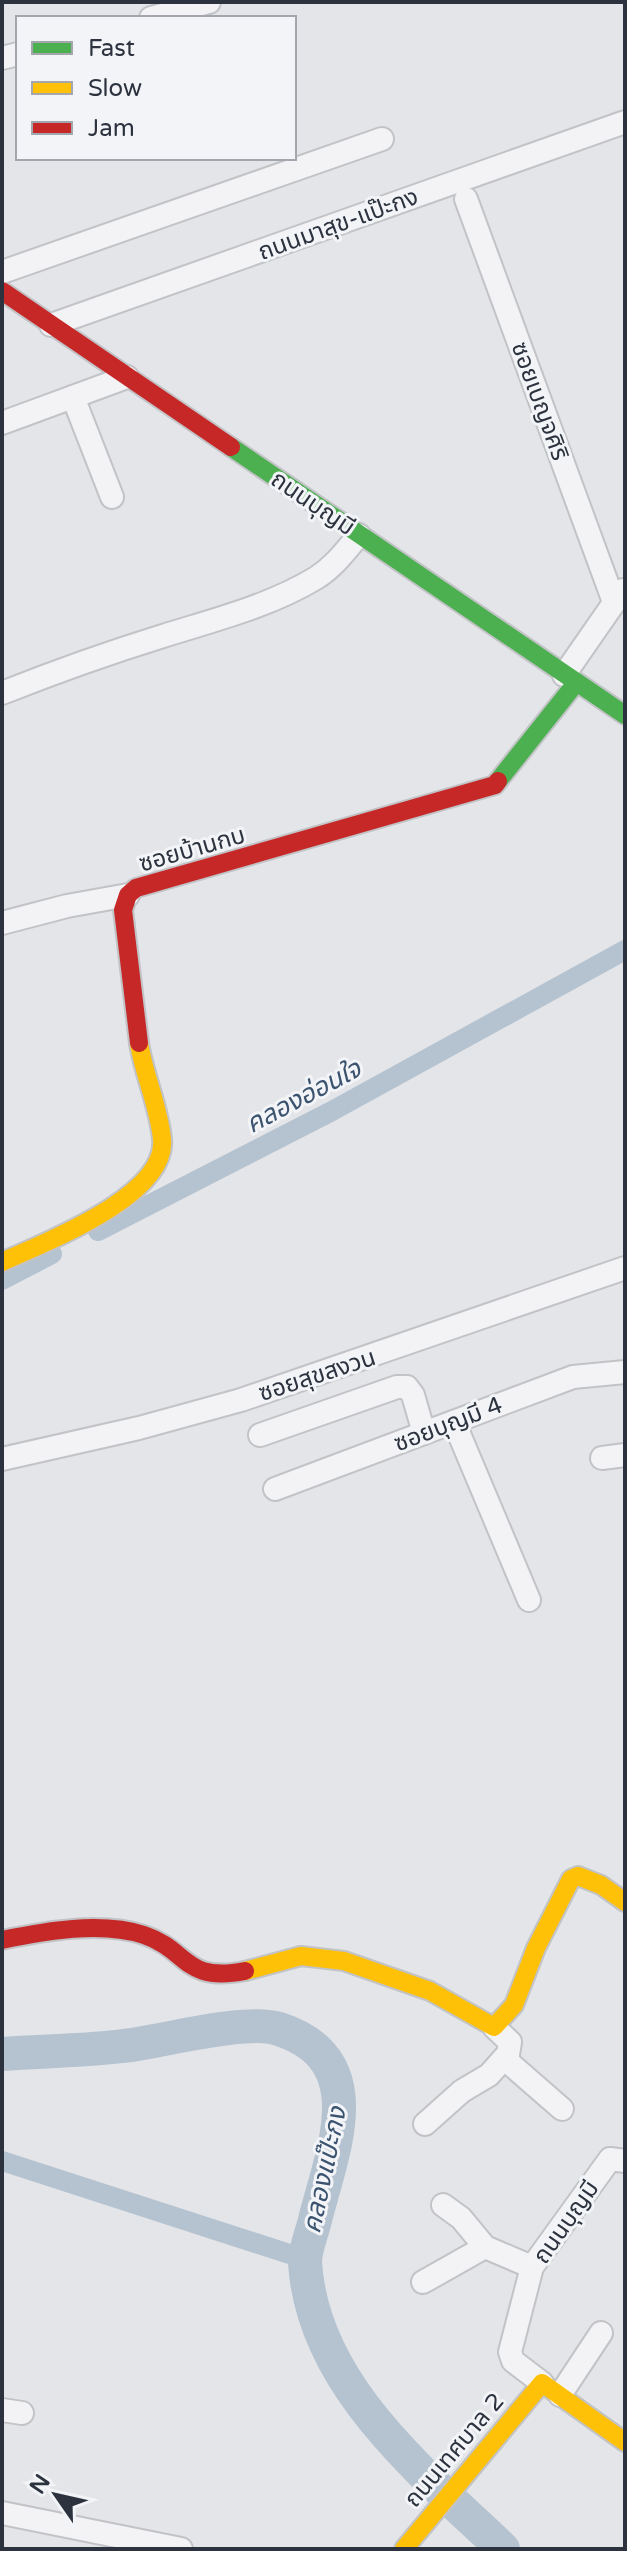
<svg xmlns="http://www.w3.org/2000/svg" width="627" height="2551" font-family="'Varela Round','Noto Sans Thai',sans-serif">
<rect width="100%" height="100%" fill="#e3e5e8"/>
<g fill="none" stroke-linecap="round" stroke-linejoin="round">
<!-- canal -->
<g stroke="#b5c2d0" stroke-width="20">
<path d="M98 1231 332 1111 625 950"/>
<path d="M2 1280 52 1254"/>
<path d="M2 2161 305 2259"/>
</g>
<!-- river -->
<path stroke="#b5c2d0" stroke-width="34" d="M2 2054C42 2051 83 2051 123 2046 161 2042 246 2018 279 2029 374 2060 332 2151 315 2220 312 2233 305 2249 305 2262 312 2384 421 2471 503 2549"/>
<!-- street casing -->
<g stroke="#c2c3c6" stroke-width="26">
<g id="street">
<path d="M151 18 209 2"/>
<path d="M2 58 18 54"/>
<path d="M466 199 614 602"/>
<path d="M2 272 382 139"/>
<path d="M51 325 625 122"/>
<path d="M73 397 112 497"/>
<path d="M2 423 127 377"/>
<path d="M564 675 623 590"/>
<path d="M2 693C55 672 108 653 163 636 214 620 270 606 316 578 334 567 346 550 359 535"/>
<path d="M2 923 67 906 128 895"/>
<path d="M454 1422 529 1600"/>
<path d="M260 1435 397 1387H407L413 1395 424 1433"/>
<path d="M602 1458 625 1455"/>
<path d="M2 1459 139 1428 241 1400 625 1268"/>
<path d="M275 1489 573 1377 625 1372"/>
<path d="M494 2027 510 2042 507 2061 562 2109"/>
<path d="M425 2124 462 2091 489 2075 505 2057"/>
<path d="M443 2205 461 2218 485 2247 532 2267"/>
<path d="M423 2282 485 2247"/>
<path d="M542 2383 513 2361 510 2352 532 2267 610 2159 625 2161"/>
<path d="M560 2395 601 2333"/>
<path d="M2 2410 22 2413"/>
<path d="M2 2513 181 2549"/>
</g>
</g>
<!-- fast casing -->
<g stroke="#c2c3c6" stroke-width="22">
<g id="fast">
<path d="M231 447 625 715"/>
<path d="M498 781 576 683"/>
</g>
</g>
<!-- slow casing -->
<g stroke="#c2c3c6" stroke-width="22">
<g id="slow">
<path d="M2 1262C43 1243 168 1196 162 1139 159 1107 144 1075 139 1043"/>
<path d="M245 1971 301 1956 344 1961 430 1991 494 2027 514 2005 536 1948 571 1879 578 1876 601 1885 625 1902"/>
<path d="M404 2549 542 2383 625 2442"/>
</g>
</g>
<!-- jam casing -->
<g stroke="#c2c3c6" stroke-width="22">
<g id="jam">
<path d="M2 291 231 447"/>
<path d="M139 1043 123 910 128 895 136 888 495 785 498 781"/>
<path d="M2 1940C45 1931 101 1921 144 1935 189 1950 183 1983 245 1971"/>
</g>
</g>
<!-- street -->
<use href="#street" stroke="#f3f3f5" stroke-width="22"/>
<!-- fast -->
<use href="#fast" stroke="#4caf50" stroke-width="18"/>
<!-- slow -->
<use href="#slow" stroke="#ffc107" stroke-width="18"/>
<!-- jam -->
<use href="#jam" stroke="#c62828" stroke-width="18"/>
</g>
<g text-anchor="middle" stroke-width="6" stroke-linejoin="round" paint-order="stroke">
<!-- street labels -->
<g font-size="24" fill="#2c333f" stroke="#f2f4f7">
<text transform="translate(338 224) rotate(-20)" y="8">ถนนมาสุข-แป๊ะกง</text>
<text transform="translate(540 401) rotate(70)" y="8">ซอยเบญจศิริ</text>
<text transform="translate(313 503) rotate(34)" y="8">ถนนบุญมี</text>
<text transform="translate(192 849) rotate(-16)" y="8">ซอยบ้านกบ</text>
<text transform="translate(317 1375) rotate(-18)" y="8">ซอยสุขสงวน</text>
<text transform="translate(448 1424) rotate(-21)" y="8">ซอยบุญมี 4</text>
<text transform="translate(566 2222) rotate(-55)" y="8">ถนนบุญมี</text>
<text transform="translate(454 2450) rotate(-50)" y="8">ถนนเทศบาล 2</text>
</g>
<!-- water labels -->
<g font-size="26" font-style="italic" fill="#3b536f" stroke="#f2f4f7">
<text transform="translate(303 1096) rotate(-28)" y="9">คลองอ่อนใจ</text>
<text transform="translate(324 2170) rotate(-78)" y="9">คลองแป๊ะกง</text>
</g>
</g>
<!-- border -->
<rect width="627" height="2551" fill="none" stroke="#2c333f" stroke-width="8"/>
<!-- legend -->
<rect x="16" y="16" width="280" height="144" fill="#f2f4f7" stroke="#a3a7ad" stroke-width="2"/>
<rect x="32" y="42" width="40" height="12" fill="#4caf50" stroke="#a3a7ad" stroke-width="2"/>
<text x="88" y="56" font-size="24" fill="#2c333f">Fast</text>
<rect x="32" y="82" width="40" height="12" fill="#ffc107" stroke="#a3a7ad" stroke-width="2"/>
<text x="88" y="96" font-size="24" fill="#2c333f">Slow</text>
<rect x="32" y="122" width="40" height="12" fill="#c62828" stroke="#a3a7ad" stroke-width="2"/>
<text x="88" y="136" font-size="24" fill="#2c333f">Jam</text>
<!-- north arrow -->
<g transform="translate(56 2495) rotate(304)" stroke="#f2f4f7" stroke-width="6" paint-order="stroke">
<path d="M0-6L14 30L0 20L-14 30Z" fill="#2c333f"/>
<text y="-12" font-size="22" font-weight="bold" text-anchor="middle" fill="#2c333f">N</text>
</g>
</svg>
